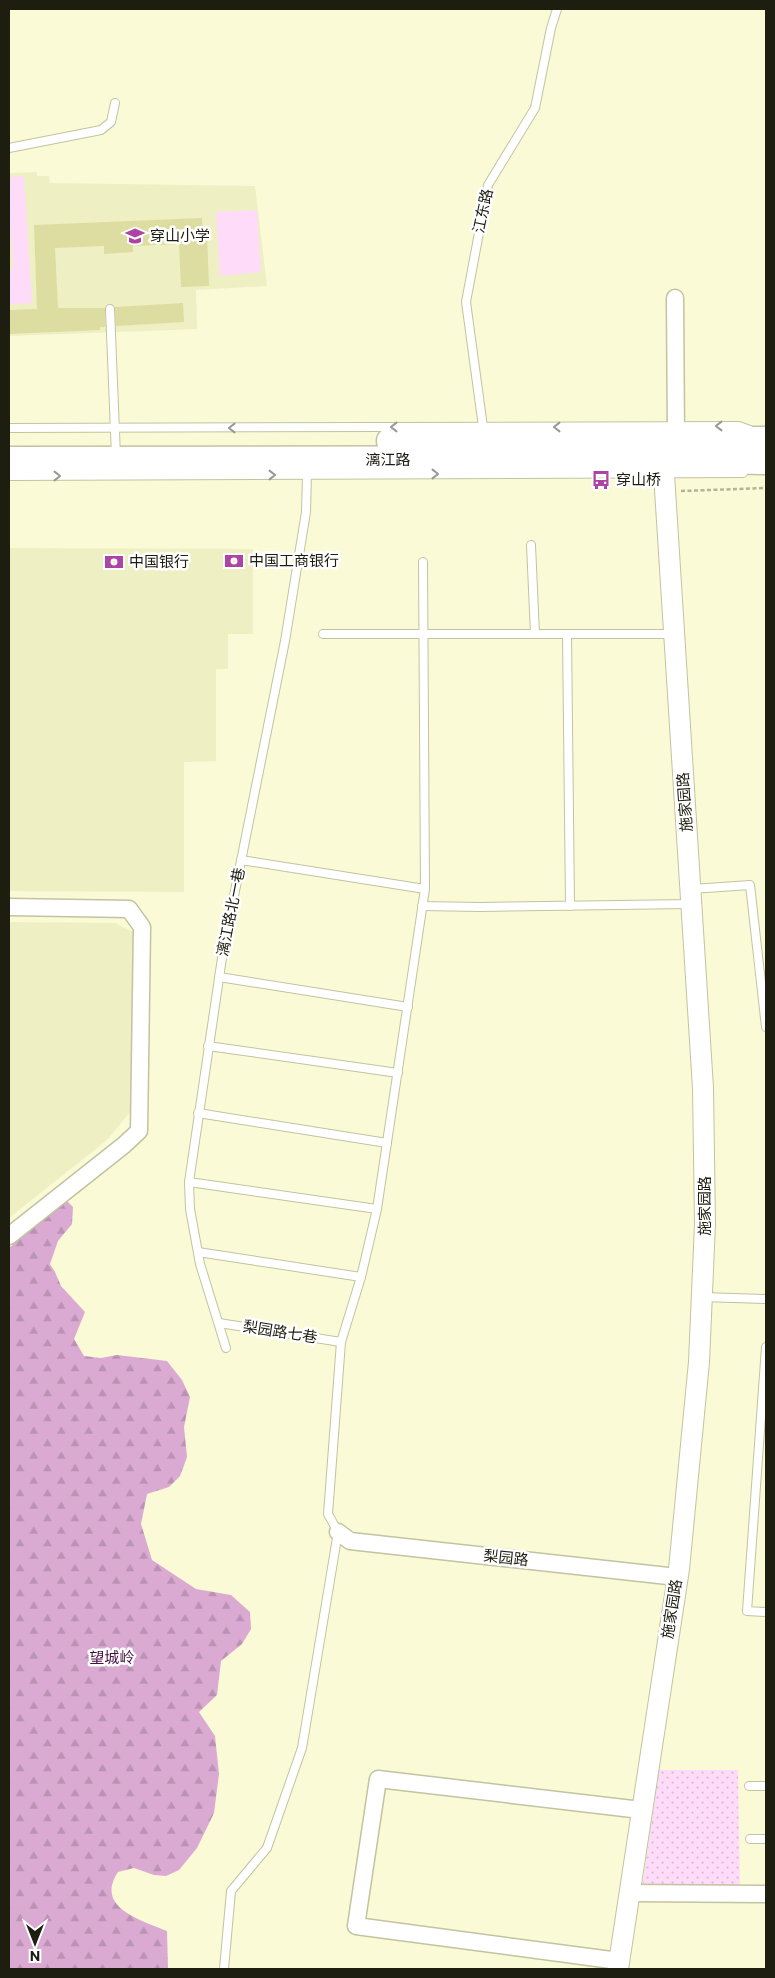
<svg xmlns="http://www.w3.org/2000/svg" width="775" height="1978" font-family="Commissioner,'Noto Sans SC',sans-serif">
<defs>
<pattern id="forest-firs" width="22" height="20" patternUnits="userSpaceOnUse" patternTransform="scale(1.25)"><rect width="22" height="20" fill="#daaad3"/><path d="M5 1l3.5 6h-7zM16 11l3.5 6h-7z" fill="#bb92b4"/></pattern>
<pattern id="park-dots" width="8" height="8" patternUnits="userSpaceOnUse" patternTransform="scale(1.25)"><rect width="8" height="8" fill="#fedcf9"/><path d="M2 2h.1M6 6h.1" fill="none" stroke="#d9bcd4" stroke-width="1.8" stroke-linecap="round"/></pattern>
</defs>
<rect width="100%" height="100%" fill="#fafad6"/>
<!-- built -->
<g fill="#eeefc3">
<path d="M37 172V176H49L50 183 255 186 267 286 196 290 197 329 9 336V173Z"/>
<path d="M9 548 253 549V634H228V669H216V761L184 762V892L9 891Z"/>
<path d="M9 922 115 923 133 932 134 1107 107 1140 9 1218Z"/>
</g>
<!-- green -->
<g fill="#fedcf9">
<path d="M24 176 32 303 9 304V275L13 265 9 210V177Z"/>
<path d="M257 210 261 272 220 276 216 212Z"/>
</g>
<!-- forest -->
<path fill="url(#forest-firs)" d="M66 1200 73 1207 72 1224 58 1241 50 1264 55 1272 61 1286 85 1312 74 1339 84 1356 101 1358 117 1355 167 1361 182 1380 190 1397 184 1427 187 1457 180 1476 169 1487 147 1494 141 1524 152 1560 196 1589 231 1595 250 1612 251 1629 242 1644 221 1661 217 1695 199 1712 215 1736 219 1774 214 1813 197 1848 179 1870 166 1876 154 1875 134 1868 118 1872C94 1908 142 1920 167 1931L168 1969H9V1248Z"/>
<!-- park -->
<path fill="url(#park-dots)" d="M659 1770H738L740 1887 642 1888Z"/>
<!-- building -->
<g fill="#dddda1">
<path d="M202 218 203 236H207L209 286 181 287 179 244 133 246V252L104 254V246L55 248 58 308H105V327H100V330L9 334V310L37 309 34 225Z"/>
<path d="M183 303 184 322 116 326 115 307Z"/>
</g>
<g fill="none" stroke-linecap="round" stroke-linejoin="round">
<!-- service casing -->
<g stroke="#c2c3a0" stroke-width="10">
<g id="service">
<path d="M9 148 101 130 111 122 115 103"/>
<path d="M110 309 116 456"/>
<path d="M483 427 466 302 488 185 535 108 551 28 557 9"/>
<path d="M9 428 739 426 750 430"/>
<path d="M9 476 743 473"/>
<path d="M531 545 535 634"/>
<path d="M323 634H674"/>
<path d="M567 634 570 906"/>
<path d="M241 860 425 889"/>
<path d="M692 889 750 885 766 1027"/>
<path d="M422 906 480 907 691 904"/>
<path d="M219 977 408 1007"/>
<path d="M208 1046 398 1073"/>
<path d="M198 1113 387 1143"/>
<path d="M189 1182 377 1209"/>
<path d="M198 1252 361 1277"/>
<path d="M702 1297 766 1299"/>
<path d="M219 1323 341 1342"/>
<path d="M766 1347 747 1611 766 1612"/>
<path d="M226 1348 200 1264 190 1209 189 1182 223 951 285 641 306 512 307 475"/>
<path d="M749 1786H766"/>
<path d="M750 1839H766"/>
<path d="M224 1969 231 1891 267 1848 302 1748 338 1532 328 1514 341 1342 361 1277 377 1209 425 889 423 562"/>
</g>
</g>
<!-- minor casing -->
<g stroke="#c2c3a0" stroke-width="19">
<g id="minor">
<path d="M675 298 676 440"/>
<path d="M9 907 129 909 142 927 139 1131 124 1145 9 1236"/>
<path d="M338 1532 350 1541 677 1577"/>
<path d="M629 1893 766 1894"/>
<path d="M619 1961 356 1926 378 1779 641 1810"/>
</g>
</g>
<!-- tertiary casing -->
<g stroke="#c2c3a0" stroke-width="22">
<path id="tertiary" d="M618 1969 679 1569 699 1362 705 1224 703 1088 664 474 673 447"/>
</g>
<!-- trunk casing -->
<g stroke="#c2c3a0" stroke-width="29">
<g id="trunk">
<path d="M390 441 766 440"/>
<path d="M9 460 669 459 766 461"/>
</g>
</g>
<!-- path -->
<path stroke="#b3b396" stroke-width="2.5" stroke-dasharray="4 2.5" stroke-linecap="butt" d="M681 491 766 488"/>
<!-- service -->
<use href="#service" stroke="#fff" stroke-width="8"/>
<!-- minor -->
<use href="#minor" stroke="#fff" stroke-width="16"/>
<!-- tertiary -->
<use href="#tertiary" stroke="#fff" stroke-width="20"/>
<!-- trunk -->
<use href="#trunk" stroke="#fff" stroke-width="26"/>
</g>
<!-- one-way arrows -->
<defs><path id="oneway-chevron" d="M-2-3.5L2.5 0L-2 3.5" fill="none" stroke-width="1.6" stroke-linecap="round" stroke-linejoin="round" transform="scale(1.25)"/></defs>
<g stroke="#999993">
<use href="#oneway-chevron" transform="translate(719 426) rotate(180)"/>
<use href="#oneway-chevron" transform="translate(394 427) rotate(180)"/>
<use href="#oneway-chevron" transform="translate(557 427) rotate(180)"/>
<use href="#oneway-chevron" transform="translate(232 428) rotate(180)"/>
<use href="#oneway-chevron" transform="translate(435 474)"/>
<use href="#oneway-chevron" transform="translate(272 475)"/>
<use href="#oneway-chevron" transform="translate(57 476)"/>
</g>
<!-- icons -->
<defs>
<g id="school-bare" transform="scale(1.5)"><path d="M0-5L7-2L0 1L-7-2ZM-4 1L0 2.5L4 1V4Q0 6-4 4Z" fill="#ad43a4" stroke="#fff" stroke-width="2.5" paint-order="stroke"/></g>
<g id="bus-bare" transform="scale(1.5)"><path d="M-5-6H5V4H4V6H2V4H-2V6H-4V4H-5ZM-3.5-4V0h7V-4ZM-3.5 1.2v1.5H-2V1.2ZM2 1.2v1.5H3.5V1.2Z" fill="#ad43a4" stroke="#fff" stroke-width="2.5" paint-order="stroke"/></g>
<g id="bank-bare" transform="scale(1.5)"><path d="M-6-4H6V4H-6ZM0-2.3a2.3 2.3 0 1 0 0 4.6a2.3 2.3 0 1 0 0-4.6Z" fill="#ad43a4" stroke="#fff" stroke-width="2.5" paint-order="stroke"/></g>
</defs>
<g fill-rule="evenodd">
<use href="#school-bare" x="135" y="236"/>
<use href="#bus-bare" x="601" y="480"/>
<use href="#bank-bare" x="234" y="561"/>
<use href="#bank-bare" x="114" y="562"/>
</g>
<g text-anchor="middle" stroke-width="5" stroke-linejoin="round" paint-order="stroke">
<!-- street labels -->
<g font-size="15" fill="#1d1d10" stroke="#fff">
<text transform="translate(483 211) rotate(-78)" y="5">江东路</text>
<text x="388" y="465">漓江路</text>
<text transform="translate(685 802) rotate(-94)" y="5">施家园路</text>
<text transform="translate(231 912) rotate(-79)" y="5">漓江路北一巷</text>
<text transform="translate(705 1206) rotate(-90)" y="5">施家园路</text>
<text transform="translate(280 1332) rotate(9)" y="5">梨园路七巷</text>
<text transform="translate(506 1558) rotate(6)" y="5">梨园路</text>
<text transform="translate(672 1609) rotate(-81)" y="5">施家园路</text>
</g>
<!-- poi labels -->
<g font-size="15" fill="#1d1d10" stroke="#fff" text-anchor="start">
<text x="150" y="241">穿山小学</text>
<text x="616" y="485">穿山桥</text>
<text x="249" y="566">中国工商银行</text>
<text x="129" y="567">中国银行</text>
</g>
<!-- park labels -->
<g font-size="15" fill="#460e42" stroke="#fff">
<text x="112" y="1663">望城岭</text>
</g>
</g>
<!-- border -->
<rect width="775" height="1978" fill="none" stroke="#1d1d10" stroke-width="20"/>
<!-- north arrow -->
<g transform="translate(35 1943) rotate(180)" stroke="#ffffff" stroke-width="4" paint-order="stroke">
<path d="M0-4L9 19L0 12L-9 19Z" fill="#1d1d10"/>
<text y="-8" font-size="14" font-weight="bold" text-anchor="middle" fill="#1d1d10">N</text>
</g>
</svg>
